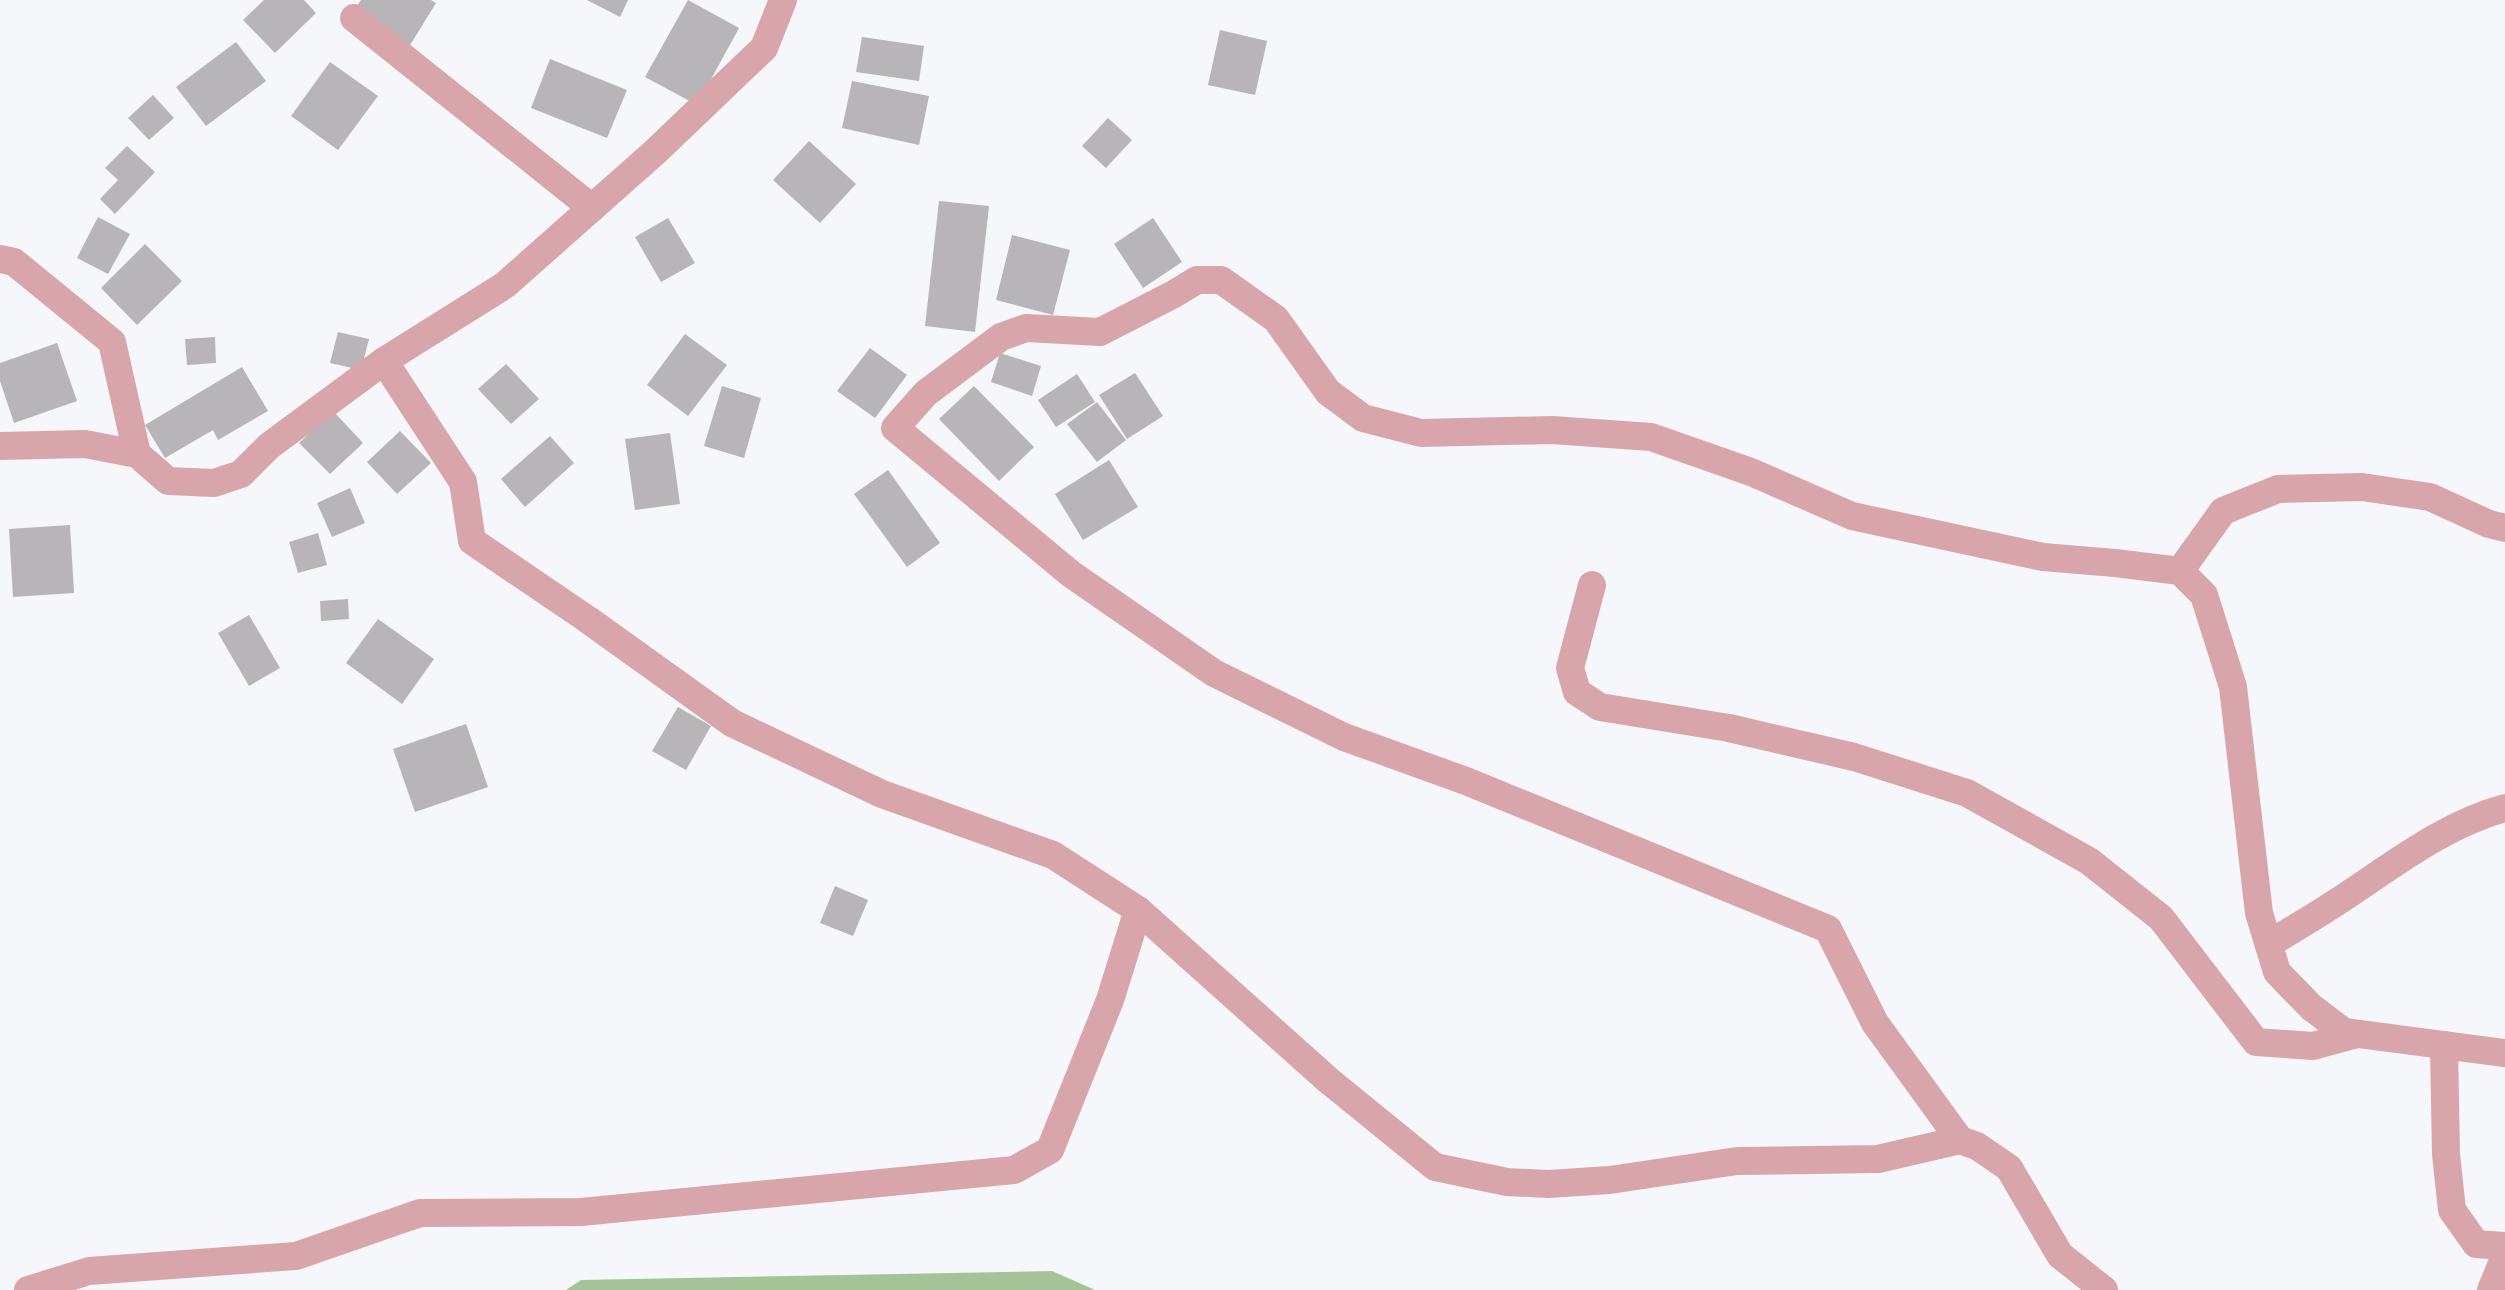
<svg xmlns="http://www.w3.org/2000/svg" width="2505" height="1290" font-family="Raleway,sans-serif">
<rect width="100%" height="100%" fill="#f6f7fa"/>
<!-- forest -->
<path fill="#a4c497" d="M1052 1271 1095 1290H566L581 1280Z"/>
<!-- building -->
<g fill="#b8b5b8">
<path d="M264 0H304L316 13 275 53 243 20Z"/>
<path d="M361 0H431L436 3 404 55 347 22Z"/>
<path d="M587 0H628L620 17Z"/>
<path d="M688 0 739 28 697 105 645 77Z"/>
<path d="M1220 30 1267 41 1255 95 1208 85Z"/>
<path d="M862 37 924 46 919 81 856 72Z"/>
<path d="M236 42 266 81 206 126 176 87Z"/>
<path d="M550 59 627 90 607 138 531 108Z"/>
<path d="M330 62 378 96 338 150 291 116Z"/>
<path d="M852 81 929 96 919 145 842 128Z"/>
<path d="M153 95 174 118 149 140 128 118Z"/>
<path d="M1108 118 1132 140 1106 168 1082 146Z"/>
<path d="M809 141 856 184 820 223 773 180Z"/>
<path d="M127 146 155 172 115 214 100 199 118 180 105 168Z"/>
<path d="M939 201 989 206 975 332 925 326Z"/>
<path d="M98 217 130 234 108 274 77 258Z"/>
<path d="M668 218 695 263 661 282 635 237Z"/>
<path d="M1153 218 1182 262 1143 288 1114 244Z"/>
<path d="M1012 235 1070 250 1053 315 996 300Z"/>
<path d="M145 244 182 281 137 325 101 288Z"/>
<path d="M338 332 369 339 361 370 330 363Z"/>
<path d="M685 334 727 365 688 416 647 385Z"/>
<path d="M215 337 216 363 187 365 185 339Z"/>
<path d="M57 343 77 401 14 423 0 381V363Z"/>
<path d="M870 348 907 375 875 418 837 391Z"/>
<path d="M1000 353 1041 366 1032 396 991 382Z"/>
<path d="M506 364 539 399 511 424 478 389Z"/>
<path d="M242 367 268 411 218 440 213 430 165 458 145 425Z"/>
<path d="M1135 373 1163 416 1127 439 1099 395Z"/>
<path d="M1077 374 1095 402 1056 427 1038 400Z"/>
<path d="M722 386 761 398 744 458 704 446Z"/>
<path d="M974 386 1034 447 999 481 939 419Z"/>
<path d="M1097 402 1126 440 1097 462 1067 424Z"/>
<path d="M333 411 363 443 330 474 299 443Z"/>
<path d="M400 431 431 463 397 494 367 462Z"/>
<path d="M670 433 680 504 635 510 625 439Z"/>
<path d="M550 436 574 463 525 507 501 479Z"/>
<path d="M1109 460 1138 507 1083 540 1055 494Z"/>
<path d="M888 470 940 543 907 567 854 494Z"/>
<path d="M350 488 365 523 332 537 317 503Z"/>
<path d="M70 525 74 593 13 597 9 529Z"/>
<path d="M318 533 327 565 298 573 289 542Z"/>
<path d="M348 599 349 619 321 621 320 601Z"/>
<path d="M249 615 280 668 249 686 218 633Z"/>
<path d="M378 619 434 659 402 704 346 663Z"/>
<path d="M678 707 711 726 686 770 652 751Z"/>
<path d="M466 724 488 787 415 812 393 749Z"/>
<path d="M835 886 868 900 853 936 820 923Z"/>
</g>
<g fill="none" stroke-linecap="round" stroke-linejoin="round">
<!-- minor -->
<g stroke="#d8a6aa" stroke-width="28">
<path d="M354 18 592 208"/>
<path d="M0 259 14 262 112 342 137 454"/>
<path d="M384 361 463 482 472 541 587 619 732 723 882 794 1053 855 1138 910 1328 1080 1435 1167 1507 1182 1548 1184 1610 1180 1737 1161 1878 1159 1960 1140"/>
<path d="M0 446 85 444 137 454 168 481 214 483 241 474 269 446 384 361 505 285 655 152 764 48 783 0"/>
<path d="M2180 571 2223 511 2278 489 2362 487 2430 497 2489 524 2505 528"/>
<path d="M1592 585 1570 668 1577 692 1600 707 1729 728 1854 757 1967 793 2089 861 2161 918 2256 1042 2313 1046 2357 1034"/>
<path d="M2269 944C2295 928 2321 913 2346 896 2396 863 2446 824 2505 808"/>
<path d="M2444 1045 2446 1154 2452 1210 2476 1244 2505 1246"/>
<path d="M28 1290 89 1271 296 1256 420 1213 581 1212 1014 1170 1050 1150 1110 1000 1138 910"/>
<path d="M2104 1290 2060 1255 2009 1168 1977 1146 1960 1140 1875 1023 1828 929 1466 781 1344 737 1214 673 1071 574 895 428 926 393 1001 337 1026 328 1100 332 1174 294 1197 280H1221L1276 319 1328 392 1363 418 1421 433 1552 430 1651 437 1751 472 1852 516 2043 557 2115 563 2180 571 2204 595 2233 687 2259 913 2277 972 2311 1007 2344 1032 2505 1053"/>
<path d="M2491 1290 2505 1256"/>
</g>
</g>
</svg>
